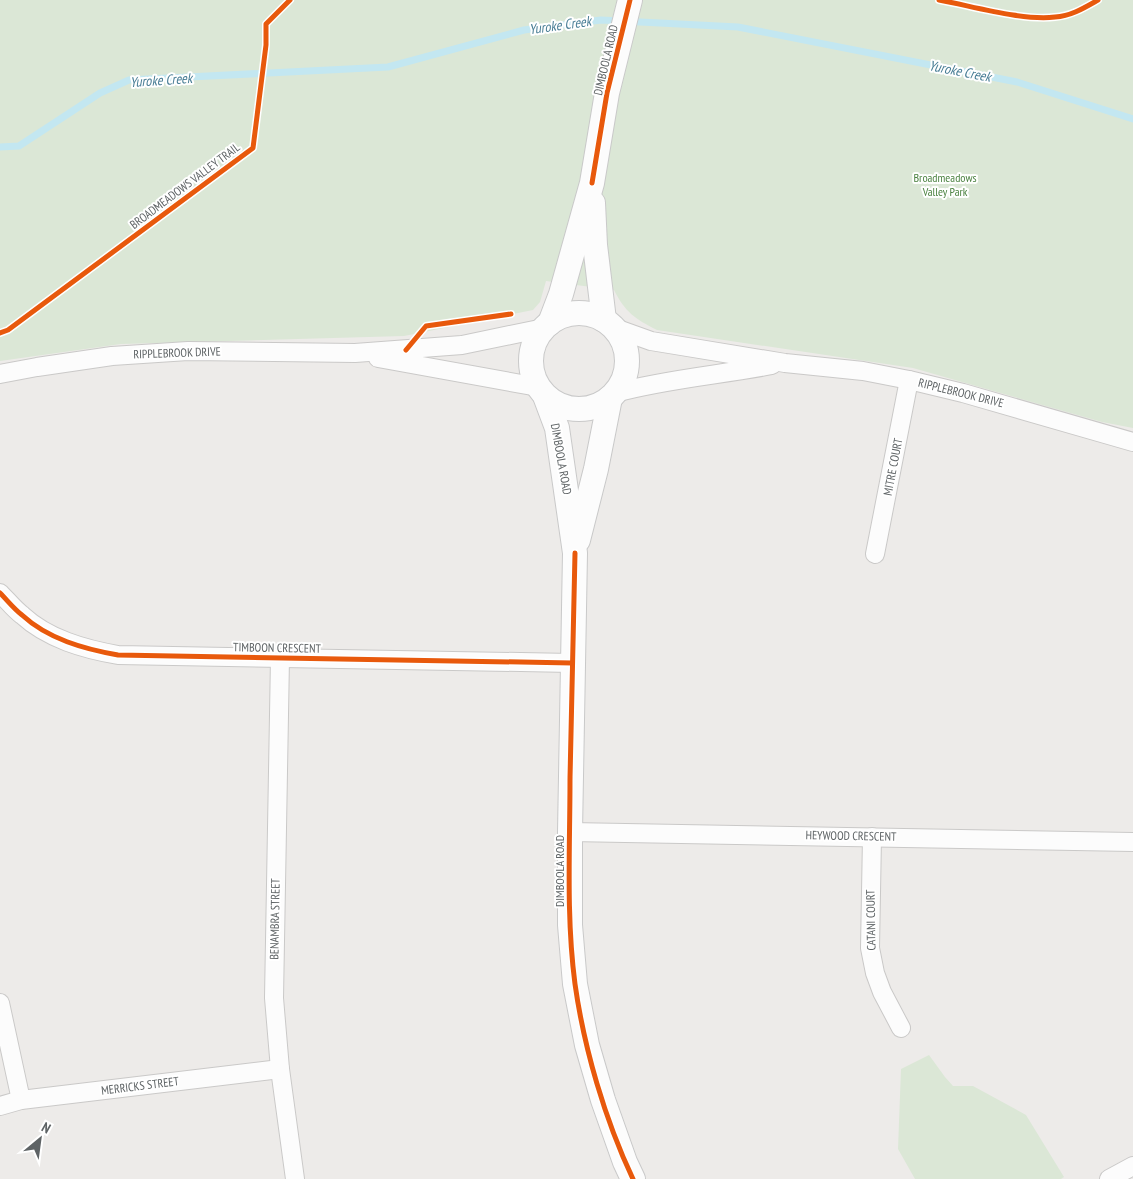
<svg xmlns="http://www.w3.org/2000/svg" width="1133" height="1179" font-family="'PT Sans Narrow',sans-serif">
<rect width="100%" height="100%" fill="#edebe9"/>
<!-- green -->
<g fill="#dbe7d6">
<path d="M0 0H1133V428L1102 422 913 368 657 330C635 319 625 312 614 290L546 281 540 302 533 310 404 336 121 344 0 361Z"/>
<path d="M929 1055 945 1077 953 1086H973L1026 1115 1064 1177 1061 1179H915L898 1149 901 1069Z"/>
</g>
<g fill="none" stroke-linecap="round" stroke-linejoin="round">
<!-- stream -->
<path stroke="#c3e7f1" stroke-width="7" d="M0 147 19 146 100 93 129 80 388 67 524 30 601 20 738 27 1017 82 1133 119"/>
<!-- street casing -->
<g stroke="#cac9c8" stroke-width="20">
<g id="street">
<path d="M612 327 651 341 785 363 863 371 909 380 963 393 1133 442"/>
<path d="M378 358 538 387"/>
<path d="M0 374 37 367 112 356 188 351 355 353 462 345 544 328"/>
<path d="M615 393C666 379 720 375 772 365"/>
<path d="M875 554 909 380"/>
<path d="M0 593C7 600 14 609 22 615 48 639 84 649 118 655L572 663"/>
<path d="M280 658 274 998 280 1069 295 1179"/>
<path d="M570 832 1133 842"/>
<path d="M872 837 870 948 875 973 882 992 901 1028"/>
<path d="M0 1003 21 1100"/>
<path d="M0 1106 21 1100 280 1069"/>
<path d="M1109 1179 1133 1166"/>
</g>
</g>
<!-- secondary casing -->
<g stroke="#c9c9c9" stroke-width="26">
<g id="secondary">
<path d="M593 203 595 245 604 320"/>
<circle cx="579" cy="361" r="48"/>
<path d="M550 323 561 294 592 183 607 93 630 0"/>
<path d="M545 396 557 428 575 553 570 832V925L575 984 587 1045 603 1100 625 1162 633 1179"/>
<path d="M578 540 596 469 610 398"/>
</g>
</g>
<!-- street -->
<use href="#street" stroke="#fcfcfc" stroke-width="18"/>
<!-- secondary -->
<use href="#secondary" stroke="#fcfcfc" stroke-width="24"/>
<!-- cycleway casing -->
<g stroke="#fff" stroke-width="8">
<g id="cycleway">
<path d="M939 0C972 6 1023 21 1055 17 1071 16 1084 8 1098 0"/>
<path d="M592 183 607 93 630 0"/>
<path d="M0 333 8 330 253 148 266 45V24L290 0"/>
<path d="M406 350 426 326 511 314"/>
<path d="M575 553C573 628 571 704 570 780 570 847 566 916 575 984 584 1048 605 1120 633 1179"/>
<path d="M0 593C7 600 14 609 22 615 48 639 84 649 118 655L572 663"/>
</g>
</g>
<!-- cycleway -->
<use href="#cycleway" stroke="#e8590c" stroke-width="5"/>
</g>
<g text-anchor="middle" stroke-width="4" stroke-linejoin="round" paint-order="stroke">
<!-- street labels -->
<g font-size="12" fill="#5e6365" stroke="#fff">
<text transform="translate(606 60) rotate(-77)" y="4">DIMBOOLA ROAD</text>
<text transform="translate(185 186) rotate(-37)" y="4">BROADMEADOWS VALLEY TRAIL</text>
<text transform="translate(177 353) rotate(-2)" y="4">RIPPLEBROOK DRIVE</text>
<text transform="translate(961 393) rotate(14)" y="4">RIPPLEBROOK DRIVE</text>
<text transform="translate(561 459) rotate(80)" y="4">DIMBOOLA ROAD</text>
<text transform="translate(893 467) rotate(-79)" y="4">MITRE COURT</text>
<text transform="translate(277 648) rotate(1)" y="4">TIMBOON CRESCENT</text>
<text transform="translate(851 836) rotate(1)" y="4">HEYWOOD CRESCENT</text>
<text transform="translate(560 871) rotate(-90)" y="4">DIMBOOLA ROAD</text>
<text transform="translate(275 919) rotate(-89)" y="4">BENAMBRA STREET</text>
<text transform="translate(871 920) rotate(-91)" y="4">CATANI COURT</text>
<text transform="translate(140 1086) rotate(-7)" y="4">MERRICKS STREET</text>
</g>
<!-- park labels -->
<g font-size="12" fill="#4b8241" stroke="#fff">
<text x="945" y="182">Broadmeadows<tspan x="945" dy="14">Valley Park</tspan></text>
</g>
<!-- water labels -->
<g font-size="14" font-style="italic" fill="#487d95" stroke="#fff">
<text transform="translate(560 25) rotate(-8)" y="5">Yuroke Creek</text>
<text transform="translate(960 71) rotate(11)" y="5">Yuroke Creek</text>
<text transform="translate(161 80) rotate(-4)" y="5">Yuroke Creek</text>
</g>
</g>
<!-- north arrow -->
<g transform="translate(40 1139) rotate(29)" stroke="#ffffff" stroke-width="4" paint-order="stroke">
<path d="M0-4L9 19L0 12L-9 19Z" fill="#5e6365"/>
<text y="-8" font-size="14" font-weight="bold" text-anchor="middle" fill="#5e6365">N</text>
</g>
</svg>
